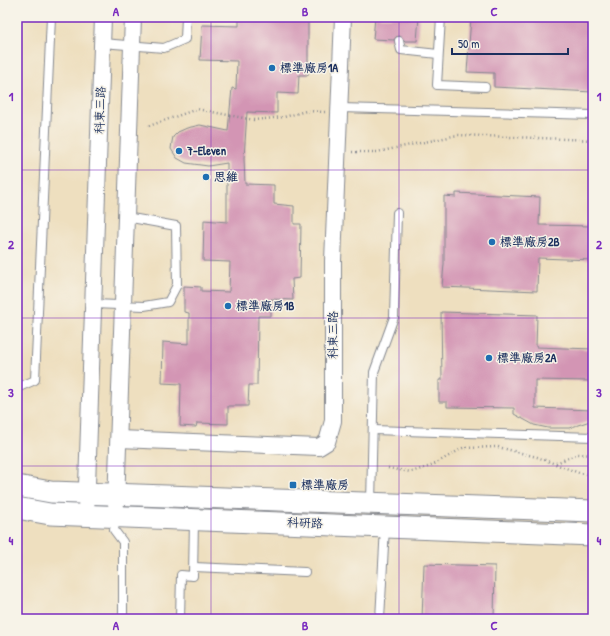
<svg xmlns="http://www.w3.org/2000/svg" width="610" height="636" font-family="'Patrick Hand','LXGW WenKai TC',sans-serif">
<rect width="100%" height="100%" fill="#f7f3e8"/>
<filter id="ink" filterUnits="userSpaceOnUse"><feTurbulence type="fractalNoise" baseFrequency=".025" numOctaves="2"/><feDisplacementMap in="SourceGraphic" scale="8" xChannelSelector="R" yChannelSelector="G"/><feConvolveMatrix kernelMatrix="1 2 1 2 8 2 1 2 1" color-interpolation-filters="sRGB"/></filter>
<filter id="wash" filterUnits="userSpaceOnUse"><feTurbulence type="fractalNoise" baseFrequency=".012" numOctaves="4" result="noise"/><feDisplacementMap in="SourceGraphic" scale="16" xChannelSelector="R" yChannelSelector="G"/><feGaussianBlur stdDeviation="0.9" result="paint"/><feColorMatrix in="noise" values="0 0 0 0 0 0 0 0 0 0 0 0 0 0 0 0 0 1.4 0 .05"/><feComposite in="paint" operator="in"/></filter>
<g filter="url(#wash)">
<rect width="100%" height="100%" fill="#eedfbf"/>
<g id="blocks">
<!-- building -->
<g fill="#d395b4">
<path d="M239 17H308V75H299L298 94 277 93V113L247 112 244 158 245 184 274 185V204L294 206V224H301L300 278 292 279 293 300 271 299V316H258L257 385H249L248 406H228V424L197 423 196 427 180 426 181 384 162 383 163 342 189 344V313L184 312V286L201 287V291L229 292 230 262 203 261 204 220 227 222V163L208 166 186 163 177 158 171 149 172 142 173 137 178 132 187 128 200 125 228 131 232 88 236 89 237 61 200 60 202 25 239 26Z"/>
<path d="M375 17H419L417 41H405L400 36 396 37 394 40 373 39Z"/>
<path d="M471 17H593V92L494 87V73L467 72Z"/>
<path d="M456 193 540 197 539 225 593 226V260L538 258 537 291 442 287 444 264V196L456 197Z"/>
<path d="M441 312 537 315 536 347 593 349V381L535 380V408L593 410V420L569 428H548L534 425 514 414V408L447 407V402H439V380H442Z"/>
<path d="M424 564 495 566 494 619H422Z"/>
</g>
</g>
</g>
<g filter="url(#ink)">
<use href="#blocks" fill-opacity="0" stroke="#84878e" stroke-width="1"/>
<g fill="none" stroke-linecap="round" stroke-linejoin="round">
<!-- service casing -->
<g stroke="#84878e" stroke-width="10">
<g id="service">
<path d="M441 17 437 85 485 87"/>
<path d="M399 41 401 50 438 54"/>
<path d="M102 43 164 48 185 39 186 17"/>
<path d="M340 108 593 115"/>
<path d="M93 304 144 306 168 302 177 285 176 226 126 217"/>
<path d="M17 388 35 380 51 17"/>
<path d="M373 430 593 437"/>
<path d="M371 503 374 372 394 317 397 213"/>
<path d="M116 517 114 530 123 542V619"/>
<path d="M194 567 305 572"/>
<path d="M180 619 181 575 193 576 194 520"/>
<path d="M380 619 385 527"/>
</g>
</g>
<!-- minor casing -->
<g stroke="#84878e" stroke-width="18">
<g id="minor">
<path d="M119 439 319 447 327 442 333 421V261L343 17"/>
<path d="M116 504 133 17"/>
<path d="M86 515 103 17"/>
</g>
</g>
<!-- tertiary casing -->
<g stroke="#84878e" stroke-width="23">
<g id="tertiary">
<path d="M17 486 51 492 593 511"/>
<path d="M17 508 50 514 593 535"/>
</g>
</g>
<!-- path -->
<g stroke="#84878e" stroke-width="2.5" stroke-dasharray="1 3" stroke-linecap="butt">
<path d="M149 126 197 109 254 120 284 117 306 111 325 112"/>
<path d="M352 152H377L458 135 593 140"/>
<path d="M556 463 578 454 593 455"/>
<path d="M388 468 411 472 431 466 463 448 498 447 537 457 579 473 593 474"/>
</g>
<!-- service -->
<use href="#service" stroke="#fff" stroke-width="8"/>
<!-- minor -->
<use href="#minor" stroke="#fff" stroke-width="16"/>
<!-- tertiary -->
<use href="#tertiary" stroke="#fff" stroke-width="21"/>
</g>
</g>
<!-- grid -->
<path fill="none" stroke="#7b2cbf" stroke-width="1" stroke-opacity="0.55" d="M211 17V619M399 17V619M17 170H593M17 318H593M17 466H593"/>
<!-- markers -->
<g fill="#1f6fb2" stroke="#f7f3e8" stroke-width="1.5">
<circle cx="272" cy="68" r="4"/>
<circle cx="179" cy="151" r="4"/>
<circle cx="206" cy="177" r="4"/>
<circle cx="492" cy="242" r="4"/>
<circle cx="228" cy="306" r="4"/>
<circle cx="489" cy="358" r="4"/>
<rect x="289" y="481" width="8" height="8" rx="2"/>
</g>
<g text-anchor="middle" stroke-width="3" stroke-linejoin="round" paint-order="stroke">
<!-- poi labels -->
<g font-size="12" font-weight="bold" fill="#1b2f5e" stroke="#f7f3e8" text-anchor="start">
<text x="280" y="72">標準廠房1A</text>
<text x="187" y="155">7-Eleven</text>
<text x="214" y="181">思維</text>
<text x="500" y="246">標準廠房2B</text>
<text x="236" y="310">標準廠房1B</text>
<text x="497" y="362">標準廠房2A</text>
<text x="301" y="489">標準廠房</text>
</g>
<!-- street labels -->
<g font-size="12" fill="#1b2f5e" stroke="#f7f3e8">
<text transform="translate(100 110) rotate(-88)" y="4">科東三路</text>
<text transform="translate(333 335) rotate(-90)" y="4">科東三路</text>
<text transform="translate(305 523) rotate(2)" y="4">科研路</text>
</g>
</g>
<!-- margin -->
<rect width="610" height="636" fill="none" stroke="#f7f3e8" stroke-width="44"/>
<!-- scale -->
<path d="M452 48v6h116v-6" fill="none" stroke="#1b2f5e" stroke-width="2"/>
<text x="458" y="48" font-size="12" fill="#1b2f5e" stroke="#f7f3e8" stroke-width="3" paint-order="stroke">50 m</text>
<rect x="22" y="22" width="566" height="592" fill="none" stroke="#7b2cbf" stroke-width="1.5"/>
<g font-size="13" text-anchor="middle" font-weight="bold" fill="#7b2cbf">
<text x="116" y="16">A</text>
<text x="305" y="16">B</text>
<text x="494" y="16">C</text>
<text x="11" y="101">1</text>
<text x="599" y="101">1</text>
<text x="11" y="249">2</text>
<text x="599" y="249">2</text>
<text x="11" y="397">3</text>
<text x="599" y="397">3</text>
<text x="11" y="545">4</text>
<text x="599" y="545">4</text>
<text x="116" y="630">A</text>
<text x="305" y="630">B</text>
<text x="494" y="630">C</text>
</g>
</svg>
